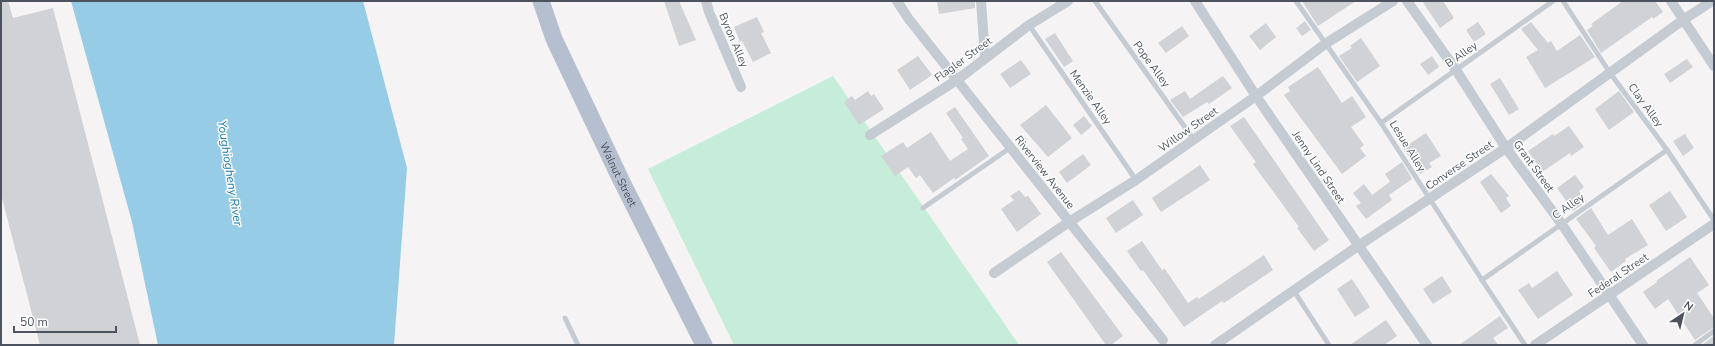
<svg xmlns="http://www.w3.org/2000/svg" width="1715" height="346" font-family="'Nunito Sans',sans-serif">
<rect width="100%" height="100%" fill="#f5f3f3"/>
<!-- green -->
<path fill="#c6edda" d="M833 76 1019 345H734L648 169Z"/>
<!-- water -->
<path fill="#97cce7" d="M71 1H363L407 168 394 345H158L132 222Z"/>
<!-- building -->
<g fill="#d0d2d6">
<path d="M1 1H8L13 18 53 8 140 345H40L1 194Z"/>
<path d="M664 1H679L696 40 679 46Z"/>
<path d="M944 1H975V8L939 14 937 2Z"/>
<path d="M1302 1H1356L1318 26Z"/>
<path d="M1422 1H1443L1454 18 1440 28Z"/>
<path d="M1623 1H1655L1663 12 1653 19 1652 17 1601 53 1587 30 1593 26 1591 24Z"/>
<path d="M757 17 764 32 761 33 771 53 753 62 742 41 740 42 734 27Z"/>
<path d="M1305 21 1311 30 1302 36 1296 28Z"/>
<path d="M1478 22 1486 34 1474 42 1466 30Z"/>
<path d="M1531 22 1548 43 1551 41 1557 51 1580 35 1595 57 1545 88 1526 57 1538 50 1521 29Z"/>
<path d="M1266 23 1276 37 1260 50 1249 36Z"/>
<path d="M1182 26 1189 36 1166 53 1158 43Z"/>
<path d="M1055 33 1073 61 1064 67 1045 39Z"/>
<path d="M1361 38 1380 66 1357 82 1339 56 1352 48 1350 46Z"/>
<path d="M918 56 932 75 910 90 897 70Z"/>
<path d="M1432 56 1439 67 1428 75 1420 64Z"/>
<path d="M1687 59 1693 67 1670 83 1664 74Z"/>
<path d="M1021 60 1031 74 1010 88 1000 74Z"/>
<path d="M1318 67 1342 103 1352 96 1366 117 1351 127 1364 145 1360 148 1366 156 1342 174 1284 95 1290 91 1288 87Z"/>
<path d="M1223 76 1232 88 1209 104 1207 102 1183 117 1170 100 1185 91 1190 99Z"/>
<path d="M1500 78 1519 109 1509 115 1490 84Z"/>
<path d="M868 91 871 96 874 94 884 109 859 125 844 102 852 96 855 100Z"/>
<path d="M1619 91 1634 112 1609 130 1595 109Z"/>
<path d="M1046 105 1072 138 1048 157 1020 125Z"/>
<path d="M955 107 989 156 955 180 954 178 933 193 920 175 916 178 908 167 895 176 881 156 903 142 907 148 931 132 950 161 968 149 961 139 963 138 946 113Z"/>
<path d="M1084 116 1092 126 1081 135 1073 125Z"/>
<path d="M1244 117 1329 240 1314 251 1297 228 1299 227 1253 164 1256 162 1230 126Z"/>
<path d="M1569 126 1584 147 1571 156 1570 153 1542 172 1528 151 1553 134 1554 136Z"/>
<path d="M1426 133 1441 156 1429 163 1432 167 1420 174 1403 148Z"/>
<path d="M1685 134 1694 148 1683 156 1673 141Z"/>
<path d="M1083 154 1091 165 1067 183 1059 172Z"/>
<path d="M1402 162 1412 179 1389 195 1392 200 1366 219 1356 206 1361 203 1353 193 1364 184 1372 195 1390 182 1385 174Z"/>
<path d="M1200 165 1210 180 1161 212 1152 198Z"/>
<path d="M1491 174 1509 196 1506 198 1511 206 1501 213 1480 182Z"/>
<path d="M1575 175 1584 187 1579 191 1586 202 1573 211 1557 188Z"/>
<path d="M1019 190 1025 197 1028 196 1041 214 1017 232 1001 209 1014 200 1010 196Z"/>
<path d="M1670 191 1687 217 1666 231 1649 205Z"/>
<path d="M1133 200 1143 215 1116 233 1106 218Z"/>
<path d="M1591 208 1608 235 1632 219 1648 245 1625 259 1626 261 1611 272 1594 248 1596 246 1576 219Z"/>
<path d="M1142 241 1162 270 1165 269 1188 303 1197 297 1199 299 1264 255 1273 270 1224 303 1222 301 1184 327 1143 270 1141 271 1127 251Z"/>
<path d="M1061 252 1123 336 1111 345H1106L1047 262Z"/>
<path d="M1690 257 1709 285 1697 293 1714 318V327L1695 340 1668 299 1655 309 1643 292 1657 282 1656 281Z"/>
<path d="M1557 271 1573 295 1538 319 1518 290 1529 283 1532 288Z"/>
<path d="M1442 276 1452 292 1433 304 1423 289Z"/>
<path d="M1352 279 1370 307 1355 317 1337 289Z"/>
<path d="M1500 316 1508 328 1493 338 1498 345H1459Z"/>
<path d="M1386 320 1397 336 1384 345H1350Z"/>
<path d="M1714 336V345H1702Z"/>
</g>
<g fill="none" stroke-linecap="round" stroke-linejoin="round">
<!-- service -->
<g stroke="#c5cbd3" stroke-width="5">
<path d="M1095 1 1194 140"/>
<path d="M1296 1 1381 123 1482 280 1525 345"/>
<path d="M1563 1 1610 73 1667 150 1714 220"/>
<path d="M1029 25 1136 180"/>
<path d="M1381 123 1553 1"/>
<path d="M923 208 1010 148"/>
<path d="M1482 280 1667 150"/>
<path d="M1294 291 1329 345"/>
<path d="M565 318 578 345"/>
<path d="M1695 345 1714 331"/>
</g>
<!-- minor -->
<g stroke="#c5cbd3" stroke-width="10">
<path d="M706 1 709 12 741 87"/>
<path d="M897 1 908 18 957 80 1163 340"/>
<path d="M981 1 985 57"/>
<path d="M1195 1 1256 96 1427 345"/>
<path d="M1407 1 1456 70 1506 148 1561 223 1643 345"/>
<path d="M1671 1 1714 66"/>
<path d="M870 135 957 80 1029 25 1068 1"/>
<path d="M994 273 1069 222 1136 180 1256 96 1325 44 1393 1"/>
<path d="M1215 345 1358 246 1506 148 1683 20 1712 1"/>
<path d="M1535 345 1714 224"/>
</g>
<!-- primary -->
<path stroke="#b5bfcf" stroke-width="17" id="s1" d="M541 1 554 39 621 180 704 345"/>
</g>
<g text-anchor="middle" stroke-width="3" stroke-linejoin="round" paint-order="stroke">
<!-- street labels -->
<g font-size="11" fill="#4c535f" stroke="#fff">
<text transform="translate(734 40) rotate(67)" y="4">Byron Alley</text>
<text transform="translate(1461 54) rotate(-35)" y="4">B Alley</text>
<text transform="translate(963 59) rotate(-36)" y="4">Flagler Street</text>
<text transform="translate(1152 64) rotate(54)" y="4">Pope Alley</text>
<text transform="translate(1091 97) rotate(55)" y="4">Menzie Alley</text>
<text transform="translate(1646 105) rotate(54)" y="4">Clay Alley</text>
<text transform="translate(1188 129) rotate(-35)" y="4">Willow Street</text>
<text transform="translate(1408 146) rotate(58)" y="4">Lesue Alley</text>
<text transform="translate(1459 165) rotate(-34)" y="4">Converse Street</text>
<text transform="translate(1534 166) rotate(54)" y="4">Grant Street</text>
<text transform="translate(1319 167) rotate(56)" y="4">Jenny Lind Street</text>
<text transform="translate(1045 172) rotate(52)" y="4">Riverview Avenue</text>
<text dy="4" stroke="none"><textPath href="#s1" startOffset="190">Walnut Street</textPath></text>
<text transform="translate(1568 206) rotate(-35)" y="4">C Alley</text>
<text transform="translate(1618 275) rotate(-34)" y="4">Federal Street</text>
</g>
<!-- water labels -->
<g font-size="12" font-style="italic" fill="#1877a6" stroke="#fff">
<text transform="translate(230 173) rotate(81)" y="4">Youghiogheny River</text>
</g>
</g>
<!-- border -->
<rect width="1715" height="346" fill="none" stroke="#4c535f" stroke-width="4"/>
<!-- north arrow -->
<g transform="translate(1683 314) rotate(35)" stroke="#ffffff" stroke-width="3" paint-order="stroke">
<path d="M0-3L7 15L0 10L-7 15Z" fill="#4c535f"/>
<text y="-6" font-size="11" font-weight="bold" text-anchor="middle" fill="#4c535f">N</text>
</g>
<!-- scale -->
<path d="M14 326v6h102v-6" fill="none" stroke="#4c535f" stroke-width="2"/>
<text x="20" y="326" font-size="12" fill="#4c535f" stroke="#ffffff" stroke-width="3" paint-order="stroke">50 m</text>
</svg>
